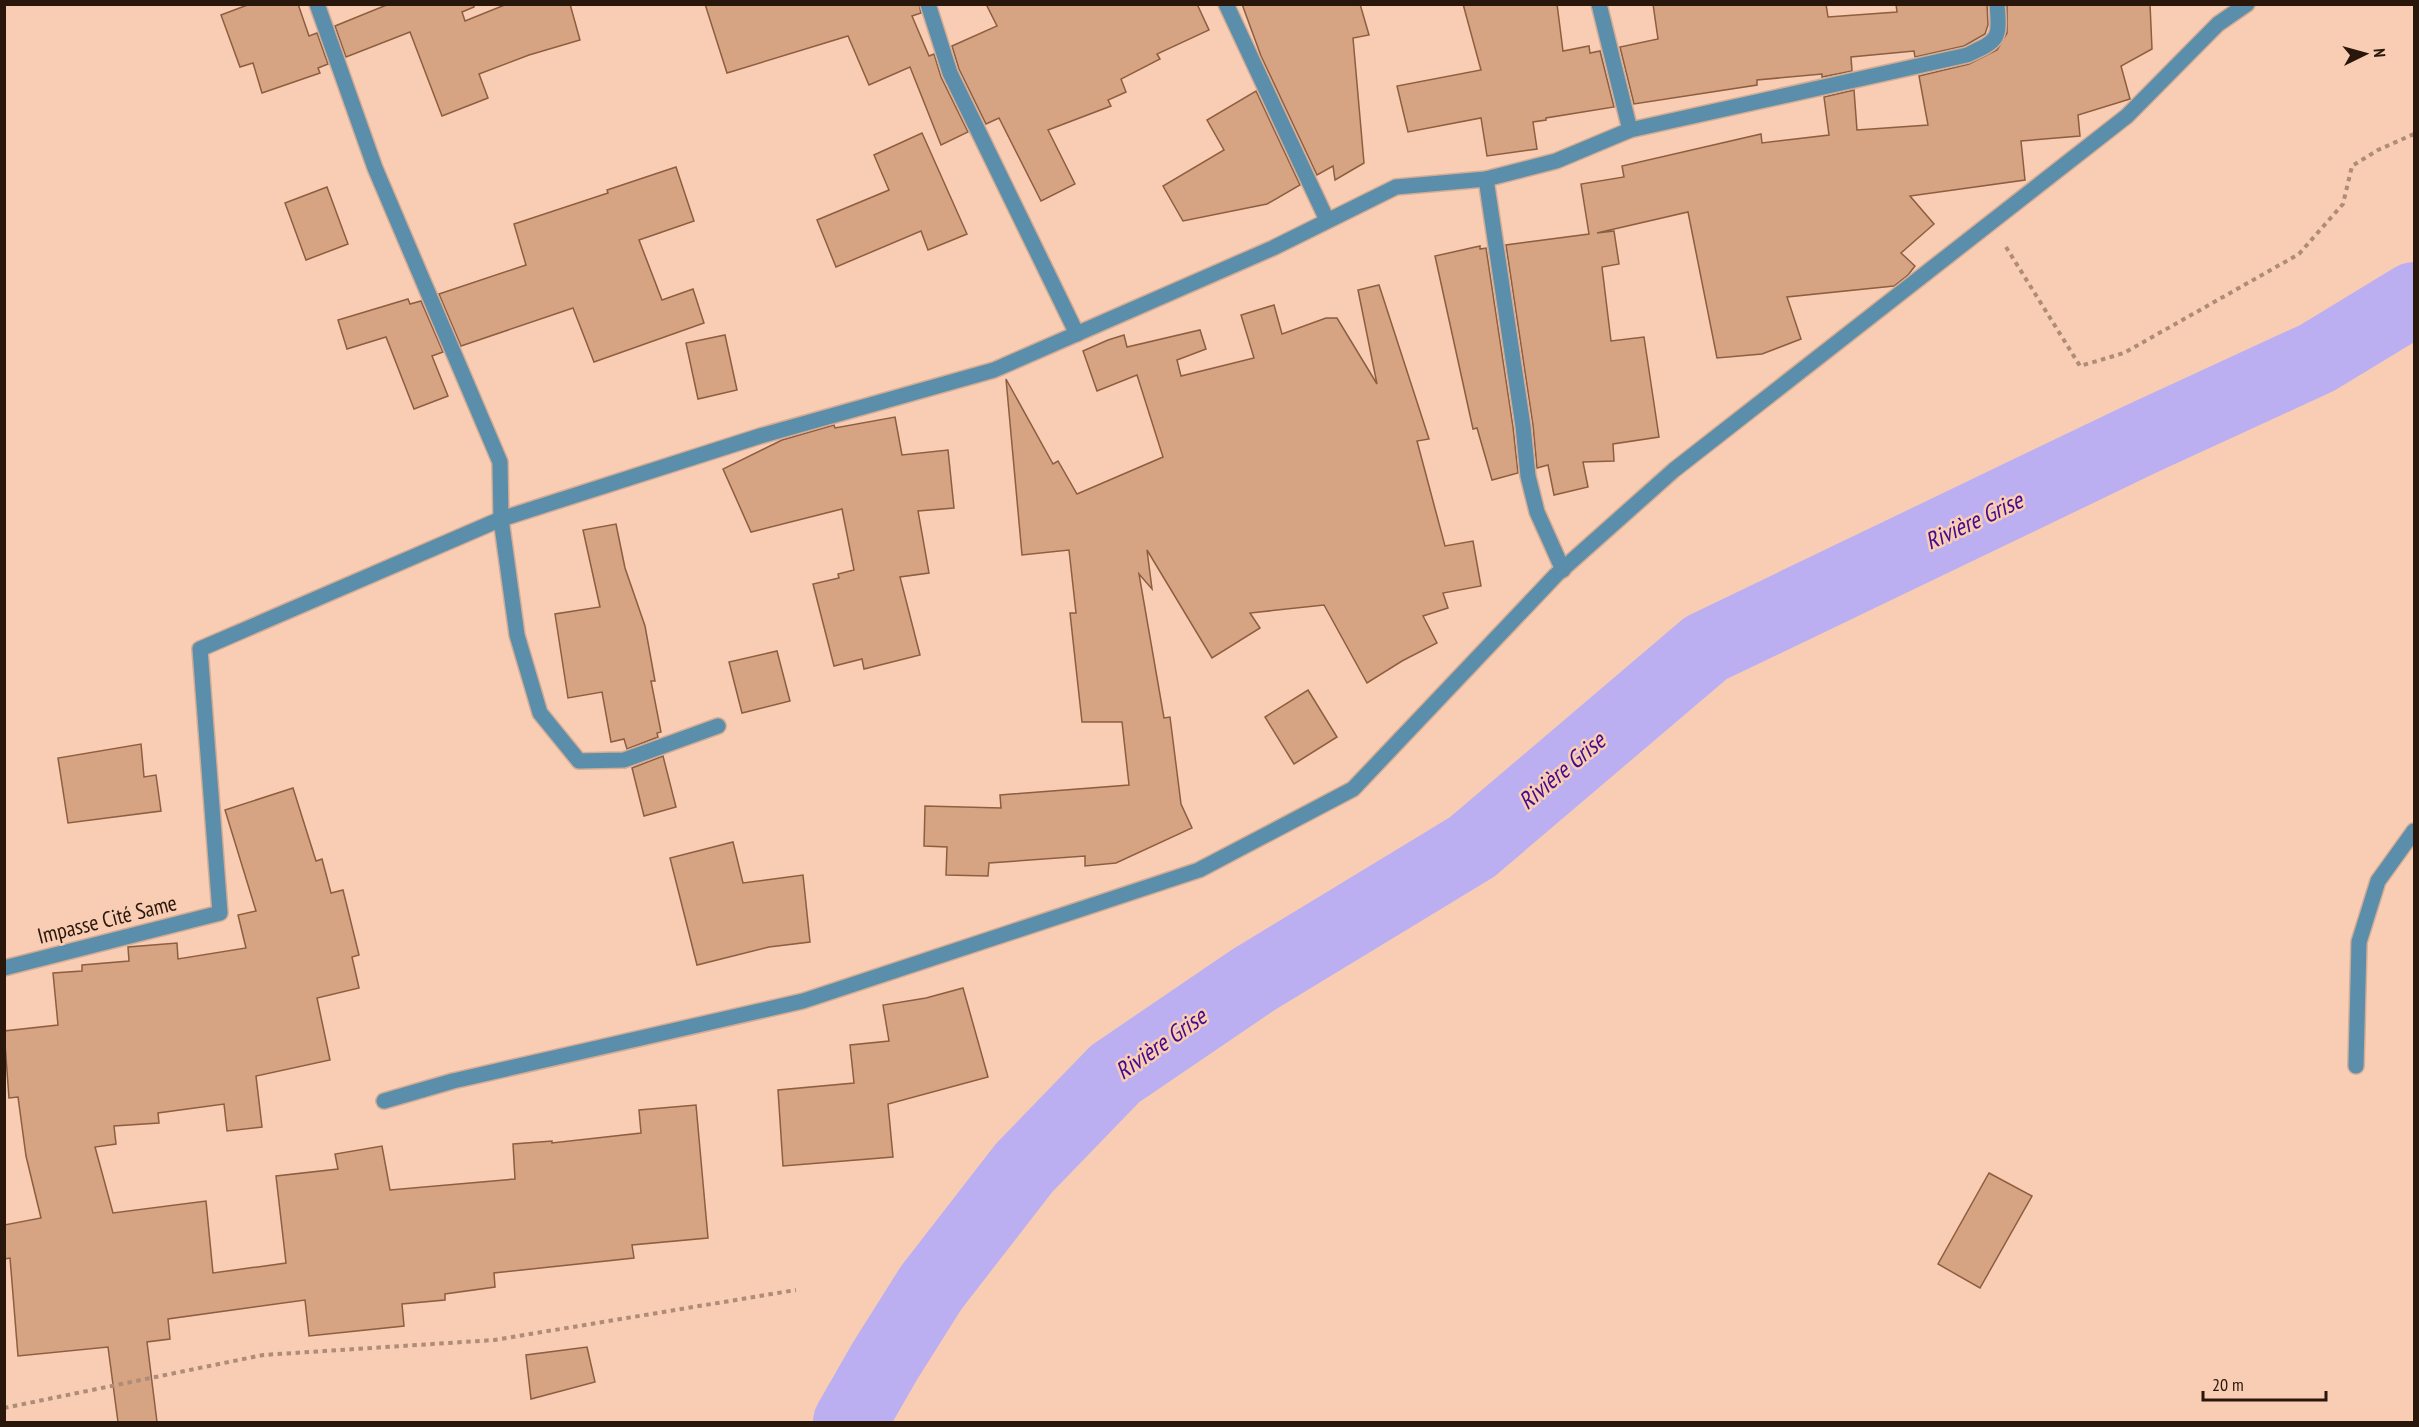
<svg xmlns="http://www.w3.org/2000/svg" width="2419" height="1427" font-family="'PT Sans Narrow',sans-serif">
<rect width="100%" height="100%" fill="#f8cdb3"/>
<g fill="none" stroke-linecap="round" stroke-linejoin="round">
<!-- river -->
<path stroke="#bcaff1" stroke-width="74" d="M850 1422 885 1361 931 1288 1024 1168 1115 1074 1253 980 1472 847 1706 648 2141 439 2317 358 2414 299"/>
</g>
<!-- building -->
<g fill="#d6a383" stroke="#8d5e40" stroke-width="1.5">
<path d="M250 4H298L309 36 317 33 328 64 318 68 320 73 262 93 253 63 240 67 221 15Z"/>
<path d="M389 4H474V7L462 12 465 21 507 4H570L580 40 529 55 479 74 488 98 442 116 410 32 346 57 335 26Z"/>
<path d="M705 4H919L921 13 912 16 929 56 934 54 941 77 968 132 941 145 910 67 869 85 848 36 727 73Z"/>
<path d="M986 4H1197L1209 30 1157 54 1160 59 1121 79 1126 92 1108 100 1111 106 1048 130 1075 184 1041 201 999 118 986 124 959 69 952 46 997 26Z"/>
<path d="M1242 4H1360L1369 35 1353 38 1364 163 1335 180 1333 166 1317 175 1261 56Z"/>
<path d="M1463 4H1557L1563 51 1589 46 1590 53 1600 51 1614 107 1546 118V120L1533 122 1537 149 1487 156 1481 118 1408 132 1397 86 1481 70Z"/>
<path d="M1653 4H1826L1828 17 1897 12 1896 4H1987L1988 25 1985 34 1964 46 1915 57 1914 51 1851 57 1852 71 1822 77V74L1757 80V85L1634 104 1620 47 1658 39Z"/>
<path d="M2007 4H2150L2152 49 2121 66 2130 99 2078 115 2080 136 2021 141 2025 180 1910 196 1934 224 1901 253 1915 266 1908 275 1894 286 1787 297 1801 339 1762 354 1717 358 1688 212 1597 233 1614 231 1619 264 1602 267 1611 341 1644 337 1659 437 1613 444 1614 461 1583 462 1588 487 1554 495 1548 465 1537 468 1533 425 1506 245 1589 234 1581 184 1624 177 1622 166 1761 134 1762 143 1829 135 1824 97 1854 90 1857 130 1928 125 1919 76 1969 64 1997 50 2007 33Z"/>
<path d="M1256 91 1300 185 1267 204 1183 221 1163 186 1224 150 1207 120Z"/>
<path d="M922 133 967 234 928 250 921 231 836 267 817 220 889 190 874 155Z"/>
<path d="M676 167 694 221 639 240 662 300 693 289 704 323 594 362 573 308 461 346 439 294 526 265 514 224 608 193 607 190Z"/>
<path d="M327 187 348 244 306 260 285 203Z"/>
<path d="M1480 246V249L1486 248 1513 427 1518 473 1492 480 1477 428 1473 429 1435 256Z"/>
<path d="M1379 285 1429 439 1417 441 1445 546 1473 541 1481 586 1443 593 1448 608 1423 616 1437 643 1402 661 1367 683 1324 605 1250 613 1260 628 1212 658 1147 550 1152 589 1139 574 1164 718 1170 717 1181 804 1192 828 1116 863 1085 866V856L989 863 988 876 946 875 947 847 924 846 925 806 1001 808 1000 795 1129 785 1122 722H1082L1070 613H1076L1069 550 1022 555 1006 379 1053 464 1058 461 1077 494 1163 457 1137 375 1097 391 1083 351 1108 340 1124 335 1127 347 1200 330 1206 349 1177 360 1181 376 1254 358 1241 315 1274 305 1282 334 1326 318H1337L1377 384 1358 290Z"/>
<path d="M408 299 410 304 421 301 443 352 432 356 448 396 414 409 386 337 347 349 338 320Z"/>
<path d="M725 335 737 390 698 399 686 343Z"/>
<path d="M895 417 902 455 948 450 954 508 918 511 929 573 900 577 920 655 864 669 862 659 834 666 813 584 839 578 838 574 854 570 842 509 751 532 723 469 782 440 834 425 835 428Z"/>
<path d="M616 524 625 568 645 626 655 681H651L661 732 657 733 658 737 627 749 624 739 611 742 602 692 568 698 555 614 600 607 583 530Z"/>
<path d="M777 651 790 701 742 713 729 662Z"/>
<path d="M1308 690 1337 737 1294 764 1265 717Z"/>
<path d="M141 744 144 777 156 775 161 811 68 823 58 758Z"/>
<path d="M663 756 676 807 644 816 632 768Z"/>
<path d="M293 788 316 861 322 859 331 893 343 890 359 955 352 957 359 988 317 998 330 1060 256 1076 262 1127 227 1131 224 1104 158 1113 159 1123 114 1126 116 1144 95 1147 113 1213 206 1201 213 1273 286 1263 276 1176 338 1169 335 1154 382 1146 390 1190 515 1179 513 1144 552 1141V1143L641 1133 639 1110 696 1105 708 1238 632 1245 634 1258 494 1273 495 1287 445 1294V1300L402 1304 404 1326 309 1336 305 1300 168 1319 170 1339 147 1342 157 1422H118L108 1347 18 1356 10 1258 4 1259V1225L41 1218 26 1156 18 1097 9 1098 4 1031 58 1025 53 973 82 971V965L129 961 128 947 177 943 178 959 246 948 238 915 256 911 225 810Z"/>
<path d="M733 842 743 883 803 875 810 942 769 947 697 965 670 858Z"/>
<path d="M963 988 988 1077 888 1104 893 1157 783 1166 778 1090 854 1083 850 1045 889 1041 883 1005 926 998Z"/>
<path d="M1989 1173 2032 1196 1980 1288 1938 1264Z"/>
<path d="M587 1347 595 1382 531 1399 526 1355Z"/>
</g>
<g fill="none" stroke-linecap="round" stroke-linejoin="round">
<!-- minor casing -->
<g stroke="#d3ac95" stroke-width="18">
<g id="minor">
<path d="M317 4 375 168 500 462 501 519 517 635 540 713 579 761 624 760 718 726"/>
<path d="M928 4 950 73 1077 334"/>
<path d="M1226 4 1327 220"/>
<path d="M1599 4 1630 130"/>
<path d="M1486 179 1523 426 1528 476 1537 512 1563 570"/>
<path d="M4 968 220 913 200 649 501 519 760 436 994 370 1273 248 1396 187 1486 179 1556 161 1630 130 1967 55C1999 40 2000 40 1997 4"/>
<path d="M2356 1066 2359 942 2378 881 2414 831"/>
<path d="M384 1101 453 1081 803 1001 1199 870 1353 789 1556 575 1674 470 2127 116 2218 24 2247 4"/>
</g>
</g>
<!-- path -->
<g stroke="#af8c77" stroke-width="4" stroke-dasharray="4.5 4.5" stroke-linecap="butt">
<path d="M2006 247 2080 366 2124 353 2299 254 2343 204 2352 166 2378 150 2414 134"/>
<path d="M4 1408 263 1355 494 1340 796 1290"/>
</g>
<!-- minor -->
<use href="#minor" stroke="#5b8eaa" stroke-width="15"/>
</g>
<g text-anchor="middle" stroke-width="5" stroke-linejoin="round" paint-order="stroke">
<!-- street labels -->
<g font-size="22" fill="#2a170b" stroke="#f8cdb3">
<text transform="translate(107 919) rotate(-14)" y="8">Impasse Cité Same</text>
</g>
<!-- water labels -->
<g font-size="24" font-style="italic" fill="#440a8e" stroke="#f8cdb3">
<text transform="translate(1974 521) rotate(-25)" y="8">Rivière Grise</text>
<text transform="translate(1562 771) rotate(-40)" y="8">Rivière Grise</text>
<text transform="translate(1161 1044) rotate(-35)" y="8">Rivière Grise</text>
</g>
</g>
<!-- border -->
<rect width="2419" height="1427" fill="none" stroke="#2a170b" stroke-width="12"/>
<!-- north arrow -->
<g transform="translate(2365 54) rotate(85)" stroke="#f8cdb3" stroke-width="4.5" paint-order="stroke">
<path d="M0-4.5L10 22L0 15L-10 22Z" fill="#2a170b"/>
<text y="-9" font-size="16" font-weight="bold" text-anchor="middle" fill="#2a170b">N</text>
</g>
<!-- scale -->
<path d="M2203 1391v9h123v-9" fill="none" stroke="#2a170b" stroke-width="3"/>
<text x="2212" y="1391" font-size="18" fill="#2a170b" stroke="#f8cdb3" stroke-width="4.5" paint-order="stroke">20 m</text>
</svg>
